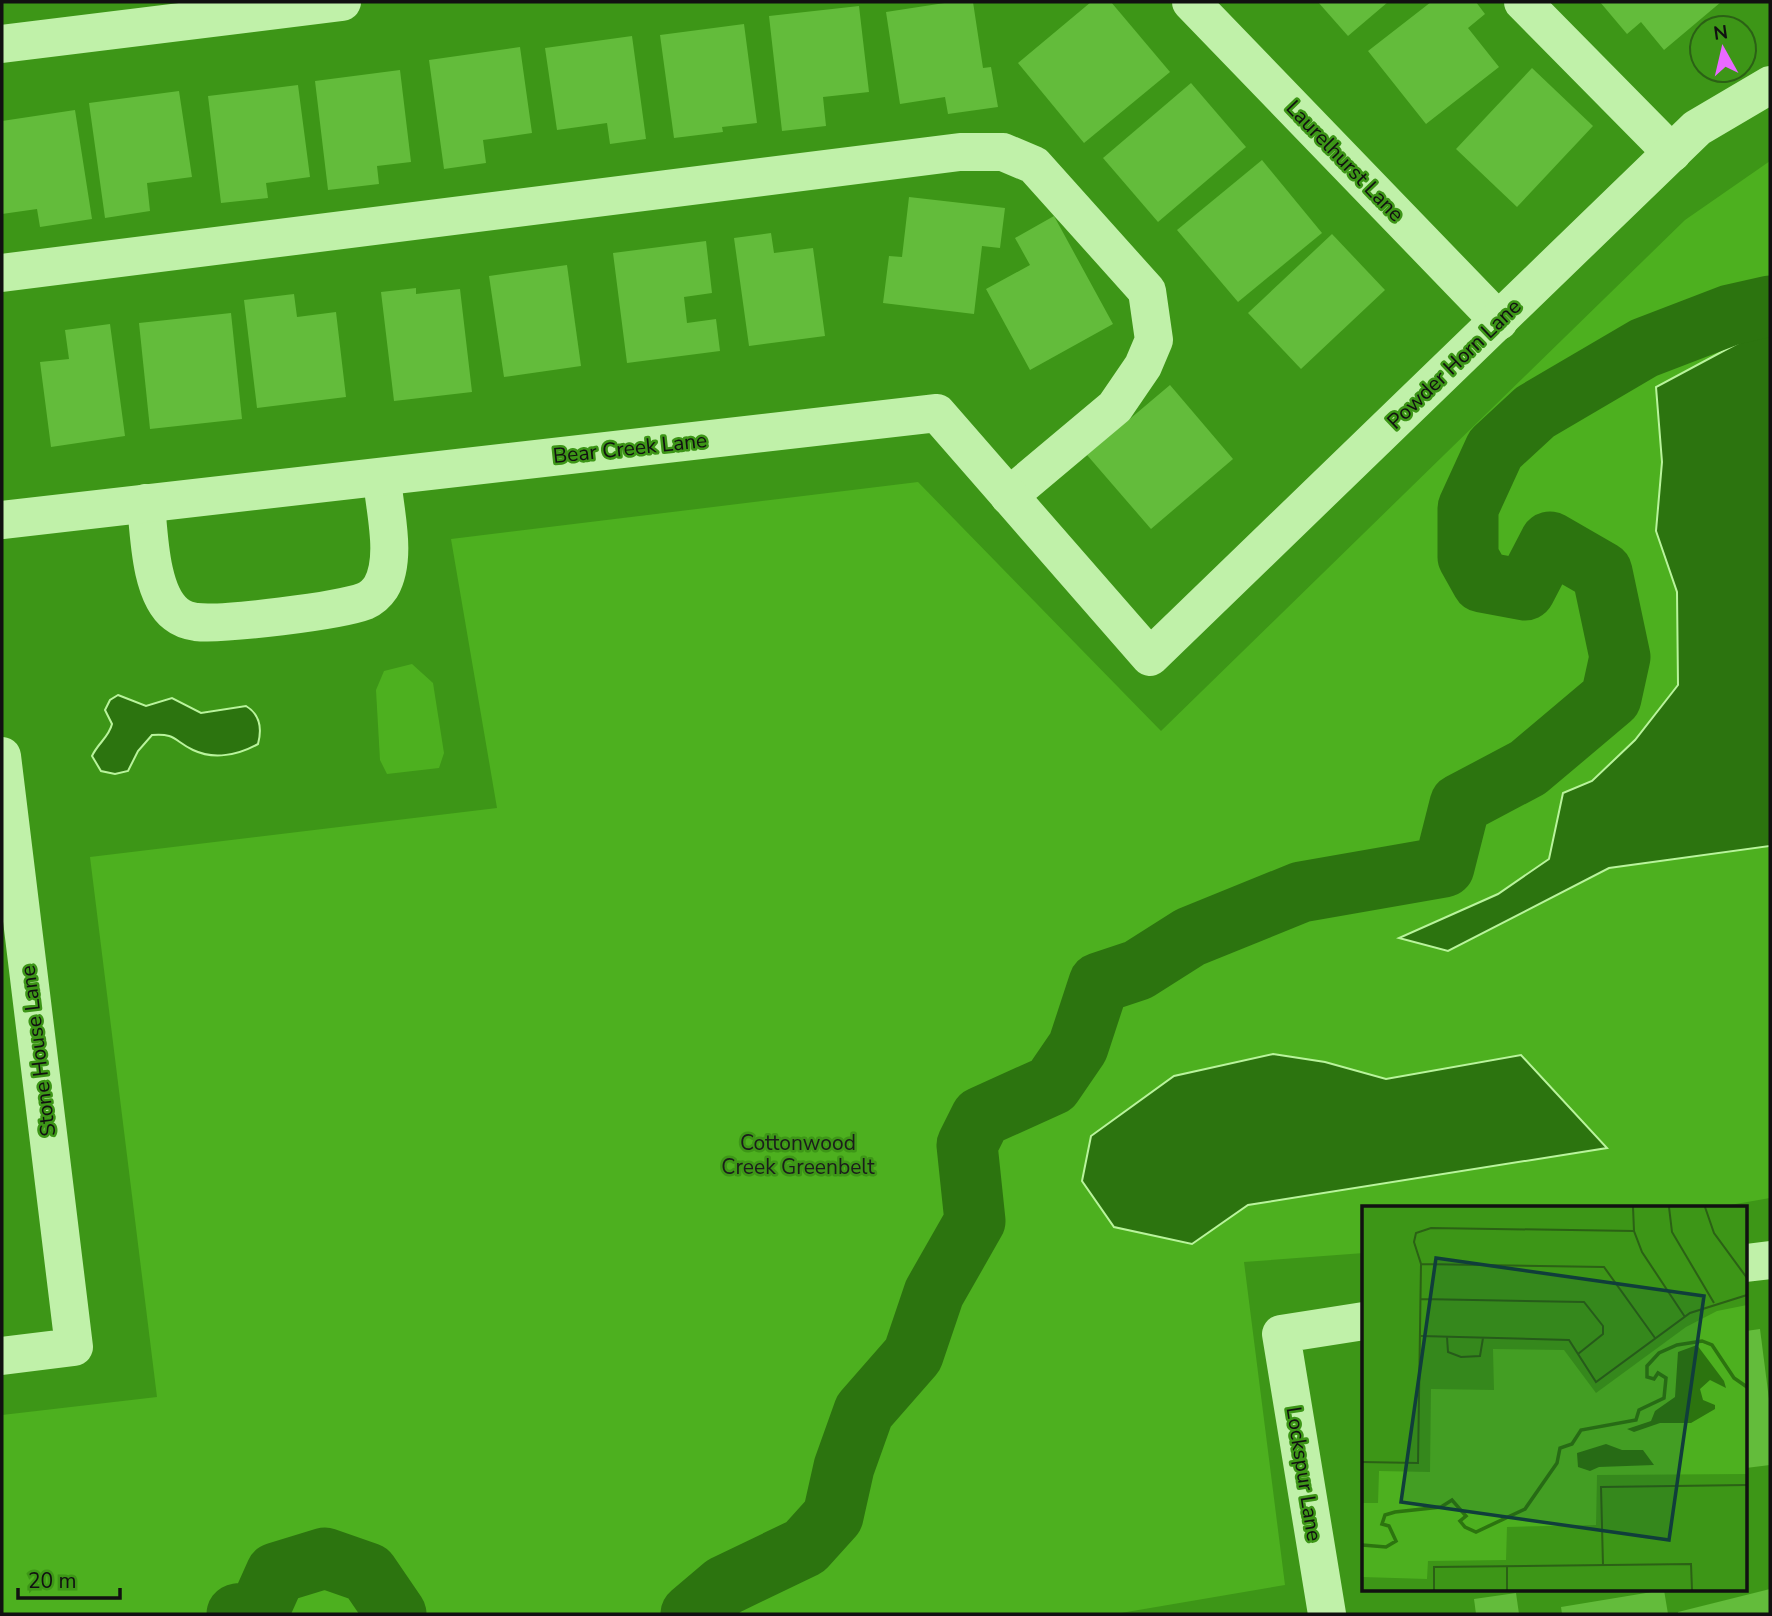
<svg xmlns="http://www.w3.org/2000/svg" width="1772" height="1616" font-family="'Nunito Sans',sans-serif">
<rect width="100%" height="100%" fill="#3d9617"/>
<!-- park -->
<g fill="#4db01f">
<path d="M1770 161V1198L1713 1208H1364V1253L1244 1262 1285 1585 1115 1614H2V1415L157 1397 90 857 497 808 451 539 918 482 1161 731 1685 220Z"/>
<path d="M412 664 433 683 444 753 439 768 387 774 380 760 376 690 384 671Z"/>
</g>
<!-- water -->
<g fill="#2c740f" stroke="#b9f49c" stroke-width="2">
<path d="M1770 326V846L1609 868 1448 951 1399 938 1498 894 1549 859 1563 793 1592 781 1635 740 1678 685 1677 592 1656 531 1662 462 1656 387Z"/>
<path d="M118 695 146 706 172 698 201 713 246 706C261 715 262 729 258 744 238 755 214 760 193 750 174 741 176 733 152 735L138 751 128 771 115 774 101 771 92 756C98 743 109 737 112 724L105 710 110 700Z"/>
<path d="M1273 1054 1325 1062 1386 1079 1521 1055 1607 1148 1248 1205 1192 1244 1114 1227 1082 1181 1091 1136 1174 1076Z"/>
</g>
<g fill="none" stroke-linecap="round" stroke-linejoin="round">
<!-- river -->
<g stroke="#2c740f" stroke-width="61">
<path d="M237 1614 259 1611 276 1573 325 1558 368 1573 396 1614"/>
<path d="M691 1614 724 1586 805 1547 833 1516 844 1467 864 1411 913 1355 934 1293 975 1221 967 1145 981 1117 1052 1085 1078 1047 1099 983 1138 970 1190 937 1301 892 1444 867 1460 804 1528 768 1611 698 1620 657 1602 572 1550 542 1525 590 1482 582 1468 557V508L1495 449 1535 412 1644 348 1730 315 1770 306"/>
</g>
</g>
<!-- building -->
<g fill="#63bc3b">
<path d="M951 2H973L983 68 991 67 998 107 948 114 945 97 900 104 886 12Z"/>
<path d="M1091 2H1111L1170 72 1084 143 1018 63Z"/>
<path d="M1318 2H1388L1348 36Z"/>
<path d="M1431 2H1476L1485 14 1468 28 1499 67 1426 124 1368 51Z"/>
<path d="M1600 2H1721L1664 50 1641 22 1627 34Z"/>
<path d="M859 6 869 92 823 97 826 126 782 131 769 16Z"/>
<path d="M744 24 757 123 722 127 723 132 674 138 660 35Z"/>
<path d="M632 36 646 139 610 144 607 123 557 130 545 48Z"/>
<path d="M520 47 532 133 483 140 486 163 444 169 429 60Z"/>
<path d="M1532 68 1593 126 1517 207 1456 149Z"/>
<path d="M400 70 411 162 377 166 379 184 328 190 315 81Z"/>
<path d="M1191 83 1246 147 1158 222 1103 158Z"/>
<path d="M298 85 310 177 266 183 268 198 221 203 208 96Z"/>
<path d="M179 91 192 177 147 183 150 211 105 218 89 103Z"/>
<path d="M75 110 92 219 40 227 37 209 2 214V121Z"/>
<path d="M1262 160 1322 233 1238 302 1177 230Z"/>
<path d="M909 197 1005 208 1000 248 982 246 974 314 883 303 889 256 902 257Z"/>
<path d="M1054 216 1113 324 1030 370 986 289 1030 265 1015 238Z"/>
<path d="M771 233 774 253 813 248 825 336 749 346 734 238Z"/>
<path d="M1332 234 1385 290 1301 369 1248 313Z"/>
<path d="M706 241 712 293 684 297 687 323 716 319 720 351 627 363 613 253Z"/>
<path d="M567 265 581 366 504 377 489 276Z"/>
<path d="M416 288V294L460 289 472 392 394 401 381 292Z"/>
<path d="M294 294 297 317 336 312 346 397 257 408 244 300Z"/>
<path d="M231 313 242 419 150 429 139 323Z"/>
<path d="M110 324 125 436 51 447 40 362 69 359 65 330Z"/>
<path d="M1170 385 1233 459 1151 529 1087 455Z"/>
<path d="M1760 1329 1770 1407V1465L1746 1468V1331Z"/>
<path d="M1770 1589V1614H1678V1612Z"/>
<path d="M1664 1590 1668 1614H1562L1561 1607Z"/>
<path d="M1516 1593 1519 1614H1476L1474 1599Z"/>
</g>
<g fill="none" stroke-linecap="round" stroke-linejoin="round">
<!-- minor -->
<g stroke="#c0f1a9" stroke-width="38">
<path d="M1191 2 1499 321"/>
<path d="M1523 2 1672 153"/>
<path d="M2 44 342 2"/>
<path d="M2 273 960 152H1003L1034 165 1147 291 1154 340 1143 366 1115 407 1009 496"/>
<path d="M146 503C149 534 150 594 176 614 181 618 189 621 196 622 224 625 339 611 365 601 372 598 377 593 381 587 398 557 384 509 382 477"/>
<path d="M2 520 937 413 1150 657 1697 128 1770 85"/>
<path d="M2 756 74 1347 2 1356"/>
<path d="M1746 1263 1770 1260"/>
<path d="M1327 1614 1281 1334 1364 1321"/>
</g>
</g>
<g text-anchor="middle" stroke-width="5" stroke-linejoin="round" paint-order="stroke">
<!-- street labels -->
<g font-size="21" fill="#111" stroke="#3d9617">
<text transform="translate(1345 161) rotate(46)" y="7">Laurelhurst Lane</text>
<text transform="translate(1454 364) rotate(-44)" y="7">Powder Horn Lane</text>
<text transform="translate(630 448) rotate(-6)" y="7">Bear Creek Lane</text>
<text transform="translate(38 1051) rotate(-97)" y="7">Stone House Lane</text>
<text transform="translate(1304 1474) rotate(81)" y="7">Lockspur Lane</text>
</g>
<!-- park labels -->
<g font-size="21" fill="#1b1d1b" stroke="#3d9617">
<text x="798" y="1150">Cottonwood<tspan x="798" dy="24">Creek Greenbelt</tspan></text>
</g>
</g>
<!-- overview -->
<g transform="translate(1362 1206)">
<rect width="385" height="385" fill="#3d9617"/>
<path d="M385 99V268L235 269 234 319 145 321 144 354 66 355 65 373 0 371V297H16L17 265 68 266 69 183 132 184 131 143 202 144 234 187 324 121 355 105Z" fill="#4db01f"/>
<path d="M335 139 362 175 364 182 348 174 338 183 341 194 353 199V203L329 217H298L272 226 265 223 289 215 293 205 313 191 316 146ZM244 238 260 244H281L292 259 237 261 228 265 216 261 215 247Z" fill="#2c740f"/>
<path fill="none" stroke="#2c740f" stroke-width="3.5" d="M0 339 24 341 34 335 27 320 20 318 23 309 33 306 79 301 90 294 104 310 98 315 103 321 114 326 163 303 195 257 198 242 210 238 219 224 274 214 277 204 302 192 304 172 296 167 292 173 285 171V160L297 147 315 139 340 135 350 139 372 172 385 181"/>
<path fill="none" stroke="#2b6115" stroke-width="2" d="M271 1 272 25 280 46 323 111M307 1 310 26 352 97M343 1 352 27 385 72M59 58 242 61 293 132M59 93 222 96 241 120V128L216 148M59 130 207 134 234 176 328 107 385 89M85 131 86 146 99 151 118 150 121 132M0 256 56 257 59 58 52 36 54 27 69 22 272 25M241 359 239 281 385 279M145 360V384M72 384V361L329 358 330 384"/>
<path fill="#103e3b" fill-opacity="0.15" stroke="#103e3b" stroke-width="3.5" d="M74 52 342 90 307 334 39 296Z"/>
<rect width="385" height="385" fill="none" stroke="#111" stroke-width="3.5"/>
</g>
<!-- border -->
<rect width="1772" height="1616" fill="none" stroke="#111111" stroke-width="7"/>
<!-- north arrow -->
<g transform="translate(1723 49) rotate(352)"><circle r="33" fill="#3d9617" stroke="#2b6115" stroke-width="2"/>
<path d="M0-5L12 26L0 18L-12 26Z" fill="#e869ff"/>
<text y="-10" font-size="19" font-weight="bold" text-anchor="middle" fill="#111111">N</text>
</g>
<!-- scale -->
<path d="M18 1588v10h102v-10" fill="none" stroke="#111111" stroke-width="3.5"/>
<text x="28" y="1588" font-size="21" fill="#111111" stroke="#3d9617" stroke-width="5" paint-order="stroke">20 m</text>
</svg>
